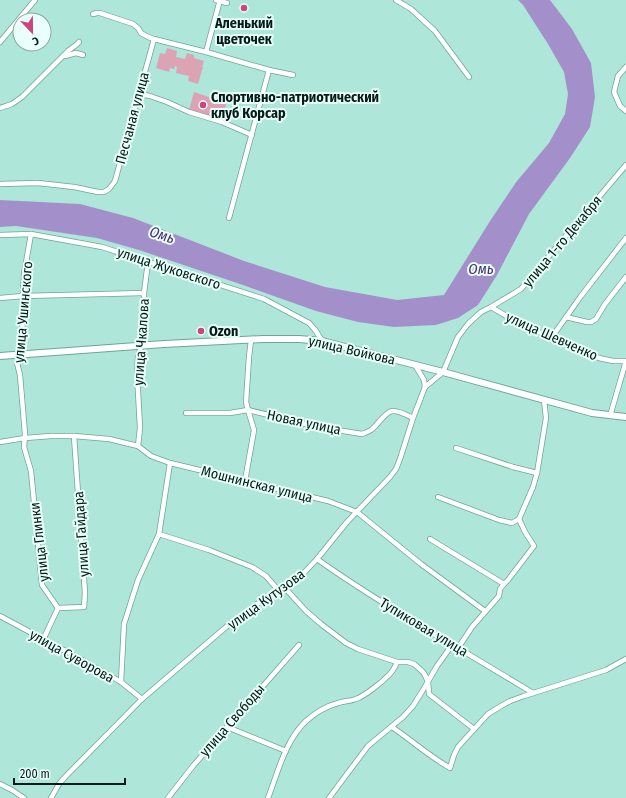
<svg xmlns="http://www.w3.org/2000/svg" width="626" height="798" font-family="'Fira Sans Condensed',sans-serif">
<rect width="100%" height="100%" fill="#aee6d9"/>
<!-- green -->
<g fill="#dca3b5">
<path d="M167 48 177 51 176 57 185 59 187 53 194 55V58L204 61 202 67H203L198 84 188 81 189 76 176 73 177 67 175 66 174 69 170 68 169 72 156 68 160 53 165 54Z"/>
<path d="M194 92 218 100 220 96 228 99 221 120 189 110Z"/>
</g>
<!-- water -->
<path fill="#a390cb" d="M518 0H550L572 29 591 63 595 97 590 127 570 158 529 214 497 275 478 305 458 318 436 325 394 327 358 322 316 311 243 285 139 250 97 238 16 226 0 227V200L80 204 133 218 244 261 325 287 397 300 444 295 490 221 517 181 549 143 565 114 568 94 564 72 548 44 523 5Z"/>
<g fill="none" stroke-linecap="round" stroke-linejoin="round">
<!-- street casing -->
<g stroke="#6fa599" stroke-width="6">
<g id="street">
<path d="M216 0 227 3"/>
<path d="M396 0 411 9 435 31 469 77"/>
<path d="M93 14 97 13H100L133 24 138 28 141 33 148 37 154 39 206 52 269 70 293 75"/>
<path d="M0 42 35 0"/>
<path d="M206 52 220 0"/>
<path d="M65 56 76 53 83 55"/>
<path d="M626 67 618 76 614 92 620 106 626 111"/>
<path d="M139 94 150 96 167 102 189 112 222 122 252 135"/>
<path d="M0 108 12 104 22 97 68 51 76 45 79 42"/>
<path d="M0 184 38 183 74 187 98 192H104L109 189 115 181 154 39"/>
<path d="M229 218 269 70"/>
<path d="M31 234 24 274 23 296 22 347 21 355 17 363 20 375 25 434 24 447 31 471 42 585 58 608 43 640"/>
<path d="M0 235 31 234 102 247 264 299 309 323 316 331 322 341"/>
<path d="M0 298 23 296 144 293"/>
<path d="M491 307 521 289 626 165"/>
<path d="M566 317 587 322H591L596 319 605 304 626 277"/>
<path d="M552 337 581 296 626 238"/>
<path d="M415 365 424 380 425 387"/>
<path d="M186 413H230L248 410 318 427 362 434C365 433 368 432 371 430 377 426 385 412 392 411 398 410 407 415 413 418"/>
<path d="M0 442 25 438 51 436H74L109 439 138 446 151 456 170 463 328 501 357 512 421 564 485 611"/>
<path d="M138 446 140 428 137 373 138 357 144 336V293L148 262"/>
<path d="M456 448 513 467 537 473"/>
<path d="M245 481 254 430 248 410 246 402 249 357 251 340"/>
<path d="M438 497 499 520 512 523 519 519"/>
<path d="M159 534 209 550 252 567 266 576 278 590"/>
<path d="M430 539 504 584"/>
<path d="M317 559C360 590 406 617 452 645L458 648 533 693"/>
<path d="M285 588 306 611 321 624 346 643 358 649 397 662H408L414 664 423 672 425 675 428 682 429 694 474 729"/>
<path d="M58 608 84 607 85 593 74 436"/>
<path d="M0 616 84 661 121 682 142 699"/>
<path d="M458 648 472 627 499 596 500 589 504 584 508 580 534 546 525 532 519 519 533 487 537 473 546 418 544 400"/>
<path d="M121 682 124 624 138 580 159 534 170 463"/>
<path d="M227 727 286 751"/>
<path d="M392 727C411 740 429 756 450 768L454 755 458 747 467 737 488 714 501 706 510 701 524 696 606 670 626 659"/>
<path d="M0 784 12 790 24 798"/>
<path d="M51 798 59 784 65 777 142 699 226 627 268 596 278 590 285 588 293 583 300 577 317 559 347 522 390 477 396 469 400 459 413 418 425 387 443 372 458 337 468 324 481 312 491 307 525 327 552 337 599 358 613 361H626L610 416"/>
<path d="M168 798 193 766 299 645"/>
<path d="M268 798C278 772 285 741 306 721 315 713 327 706 338 703 344 701 351 701 356 699 365 696 382 682 389 675 392 672 395 667 397 662"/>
<path d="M329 798 368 746 403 717 413 706 423 690 437 666 452 645"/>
</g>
</g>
<!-- secondary casing -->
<g stroke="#6fa599" stroke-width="8">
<path id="secondary" d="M0 356 164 344 263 339H299L322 341 443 372 592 413 626 417"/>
</g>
<!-- street -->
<use href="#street" stroke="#fff" stroke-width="4.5"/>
<!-- secondary -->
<use href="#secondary" stroke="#fff" stroke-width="6"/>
</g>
<!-- markers -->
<g fill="#ce447d" stroke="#e9fff9" stroke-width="1.5">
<circle cx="244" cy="8" r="4"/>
<circle cx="203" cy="105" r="4"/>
<circle cx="201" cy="331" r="4"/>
</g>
<g text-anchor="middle" stroke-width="4" stroke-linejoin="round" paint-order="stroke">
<!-- poi labels -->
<g font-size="14" font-weight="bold" fill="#051b17" stroke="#e9fff9" text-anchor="start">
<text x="244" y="28" text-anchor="middle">Аленький<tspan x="244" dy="16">цветочек</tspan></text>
<text x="211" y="102">Спортивно-патриотический<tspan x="211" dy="16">клуб Корсар</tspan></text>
<text x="209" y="336">Ozon</text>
</g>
<!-- street labels -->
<g font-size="14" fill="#051b17" stroke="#e9fff9">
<text transform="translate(132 118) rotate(-75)" y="5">Песчаная улица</text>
<text transform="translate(562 241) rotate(-50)" y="5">улица 1-го Декабря</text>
<text transform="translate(169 268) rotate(18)" y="5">улица Жуковского</text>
<text transform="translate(23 312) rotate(-85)" y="5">улица Ушинского</text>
<text transform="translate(552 336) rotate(24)" y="5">улица Шевченко</text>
<text transform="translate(141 342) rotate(-86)" y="5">улица Чкалова</text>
<text transform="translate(352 350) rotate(13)" y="5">улица Войкова</text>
<text transform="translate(304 422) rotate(12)" y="5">Новая улица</text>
<text transform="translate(257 484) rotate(14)" y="5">Мошнинская улица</text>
<text transform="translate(81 534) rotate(-94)" y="5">улица Гайдара</text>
<text transform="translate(39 542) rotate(-97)" y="5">улица Глинки</text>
<text transform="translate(266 599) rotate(-36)" y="5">улица Кутузова</text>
<text transform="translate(424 627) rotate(31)" y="5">Тупиковая улица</text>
<text transform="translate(72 656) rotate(29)" y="5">улица Суворова</text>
<text transform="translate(232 720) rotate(-49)" y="5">улица Свободы</text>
</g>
<!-- water labels -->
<g font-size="15" font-style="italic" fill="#4a2e75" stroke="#e9fff9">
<text transform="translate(162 235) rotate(18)" y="5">Омь</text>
<text x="481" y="274">Омь</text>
</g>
</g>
<!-- north arrow -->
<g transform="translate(32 32) rotate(158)"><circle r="19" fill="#e9fff9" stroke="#8ea49f"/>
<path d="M0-3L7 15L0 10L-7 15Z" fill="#ce447d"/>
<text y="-6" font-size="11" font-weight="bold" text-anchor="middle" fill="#051b17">С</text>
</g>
<!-- scale -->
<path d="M14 778v6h111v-6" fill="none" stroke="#051b17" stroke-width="2"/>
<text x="20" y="778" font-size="12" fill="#051b17" stroke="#e9fff9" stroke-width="3" paint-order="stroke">200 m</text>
</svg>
